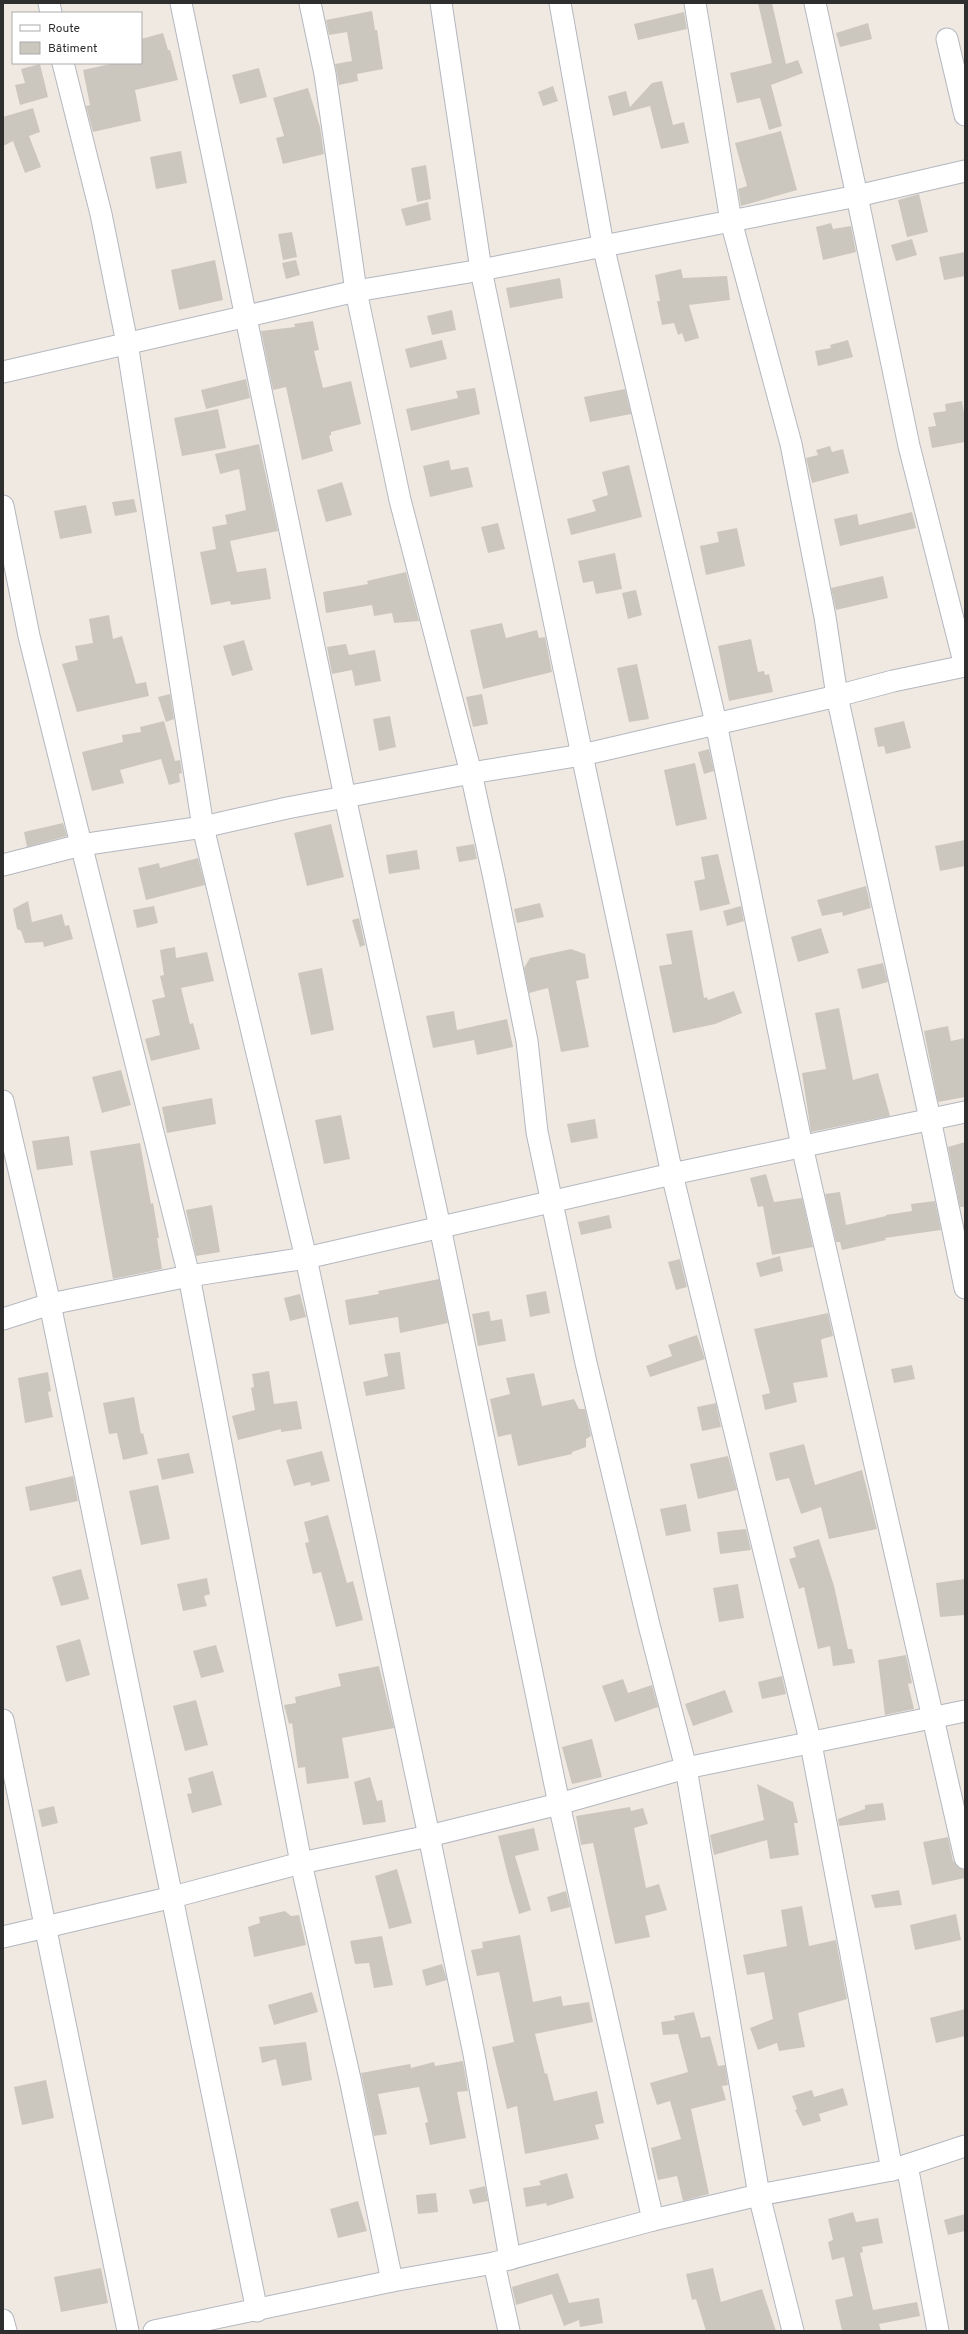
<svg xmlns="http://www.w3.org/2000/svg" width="968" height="2334" font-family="Overpass,sans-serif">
<rect width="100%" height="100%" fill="#efe9e1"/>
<!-- building -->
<g fill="#cbc7bf">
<path d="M758 3H772L786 64 798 60 803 73 771 85 782 126 769 130 760 98 737 103 730 73 772 63Z"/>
<path d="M372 11 375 30H377L383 69 357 74 358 81 339 85 335 64 352 61 347 32 329 35 326 20Z"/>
<path d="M684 12 687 29 638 40 634 24Z"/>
<path d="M868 23 872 39 840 47 836 33Z"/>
<path d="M163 33 168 50H170L178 80 135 90 141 121 93 132 86 106 90 105 83 70 115 63H141V39Z"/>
<path d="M40 64 48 97 20 105 15 85 25 83 21 69Z"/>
<path d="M259 68 267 97 240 104 232 75Z"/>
<path d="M662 81 673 125 684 122 689 143 661 149 650 106 613 116 608 96 626 91 630 107 652 83Z"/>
<path d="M553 86 558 101 543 106 538 92Z"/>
<path d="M308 88 320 127 324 154 283 164 276 138 284 136 273 98Z"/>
<path d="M33 108 40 132 29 136 41 167 25 173 13 141 3 146V117Z"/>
<path d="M781 131 797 190 741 206 738 189 747 186 735 143Z"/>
<path d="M181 151 187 183 156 189 150 157Z"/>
<path d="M426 165 431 199 417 202 411 168Z"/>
<path d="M919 194 928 232 907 237 898 200Z"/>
<path d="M428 202 431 220 406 226 401 209Z"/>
<path d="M831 223 833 229 851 226 856 252 823 260 816 227Z"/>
<path d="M292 232 297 257 283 260 278 234Z"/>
<path d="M912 239 917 255 896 261 891 245Z"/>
<path d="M965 252V276L944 280 939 257Z"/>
<path d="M215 260 223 300 179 310 171 270Z"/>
<path d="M296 260 300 275 286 279 282 263Z"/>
<path d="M681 269 683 278 727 276 730 300 689 305 699 338 685 342 682 333 678 335 674 323 662 325 657 301H660L655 275Z"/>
<path d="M560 278 563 298 510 308 506 288Z"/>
<path d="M452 310 456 330 432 335 427 316Z"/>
<path d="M313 321 319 350 314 351 323 388 351 381 361 424 331 432V435L329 436 333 451 302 460 286 387 273 390 261 331 295 327 294 324Z"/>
<path d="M442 340 447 359 410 368 405 349Z"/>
<path d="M848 340 853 357 818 366 815 351 831 348 830 345Z"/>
<path d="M246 379 250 398 206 409 201 390Z"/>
<path d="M475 388 480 414 411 431 406 409 458 398 456 391Z"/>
<path d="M625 389 631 414 590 422 584 397Z"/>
<path d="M962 401 965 419V442L932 448 928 427 936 426 933 413 946 411 945 404Z"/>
<path d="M218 409 226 448 182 456 174 418Z"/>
<path d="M259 444 278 531 230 541 237 572 266 568 271 599 231 605 230 601 211 605 200 552 216 549 212 527 227 524 225 515 246 510 239 469 220 474 215 454Z"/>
<path d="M830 446 832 452 843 449 849 473 812 483 806 458 818 455 816 450Z"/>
<path d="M449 460 451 470 468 467 473 487 430 497 423 466Z"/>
<path d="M629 465 642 517 571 535 567 519 596 511 592 500 608 495 602 472Z"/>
<path d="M342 482 352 515 326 522 317 490Z"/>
<path d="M134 499 137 512 115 516 112 502Z"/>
<path d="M86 505 92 533 60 539 54 511Z"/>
<path d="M912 512 916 528 840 546 834 519 857 514 859 525Z"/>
<path d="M498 523 505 549 488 553 481 527Z"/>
<path d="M737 528 745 566 706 575 700 546 719 542 717 532Z"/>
<path d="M615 553 622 589 596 594 593 581 583 583 578 561Z"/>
<path d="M406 572 419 621 394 623 392 613 374 616 372 605 326 613 323 592 368 584 367 581Z"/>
<path d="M883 576 888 598 836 610 831 588Z"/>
<path d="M636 590 642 615 628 619 622 593Z"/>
<path d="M109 615 113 639 122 636 136 684 146 682 149 696 77 712 62 664 78 660 75 646 93 643 89 619Z"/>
<path d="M502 623 506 638 537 630 539 638 545 637 552 672 483 689 470 630Z"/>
<path d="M751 639 758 672 764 671 765 675 769 674 773 692 729 701 718 646Z"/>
<path d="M244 640 253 670 232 676 223 646Z"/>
<path d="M346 644 349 655 375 650 381 681 355 686 352 670 332 674 327 647Z"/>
<path d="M637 664 649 719 629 722 617 668Z"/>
<path d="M170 694 174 719 166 722 158 697Z"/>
<path d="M482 694 488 724 473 727 466 697Z"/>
<path d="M390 716 396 747 379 751 373 719Z"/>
<path d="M164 721 175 761 180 760 182 773 179 774 180 782 169 785 161 759 120 770 124 783 92 791 82 752 123 742 122 735 141 732 140 727Z"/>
<path d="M904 721 911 748 886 754 884 746 878 747 874 728Z"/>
<path d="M709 749 714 771 704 774 698 752Z"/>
<path d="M695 763 707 819 676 826 664 770Z"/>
<path d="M63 823 67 836 27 847 24 832Z"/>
<path d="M331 824 344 877 307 886 294 833Z"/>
<path d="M965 840V866L940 871 935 846Z"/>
<path d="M474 844 477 859 459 862 456 847Z"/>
<path d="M417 850 420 869 389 874 386 855Z"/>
<path d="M718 854 730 904 700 911 694 881 705 879 701 857Z"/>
<path d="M198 858 205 885 146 900 138 868 159 863 160 868Z"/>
<path d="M866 886 871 908 843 916 842 912 822 916 817 900Z"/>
<path d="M28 901 32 922 62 914 65 926 69 925 73 939 44 947 43 942 25 943 21 931 17 929 13 909Z"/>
<path d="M540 903 544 917 517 923 514 909Z"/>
<path d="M154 906 158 923 137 928 133 910Z"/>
<path d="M741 906 744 921 727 926 723 911Z"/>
<path d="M359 918 365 945 360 947 352 920Z"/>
<path d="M821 928 829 953 798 962 791 937Z"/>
<path d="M692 930 704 998 707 997 708 1000 734 991 742 1013 715 1024 673 1033 659 966 672 964 666 934Z"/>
<path d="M175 947 176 958 207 952 214 981 181 988 190 1024 193 1023 200 1049 151 1061 145 1039 160 1035 152 1000 165 997 160 976 164 975 160 950Z"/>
<path d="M571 949 585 954 589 978 576 981 589 1047 561 1052 548 988 529 993 524 968 530 958Z"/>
<path d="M883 963 888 982 862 989 857 969Z"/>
<path d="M322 968 334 1030 311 1035 298 973Z"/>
<path d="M839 1008 853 1080 878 1073 890 1116 811 1132 802 1073 826 1069 815 1013Z"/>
<path d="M454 1011 457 1030 507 1019 513 1047 477 1055 474 1040 433 1048 426 1016Z"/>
<path d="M948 1026 951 1041 965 1038V1097L938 1102 924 1031Z"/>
<path d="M121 1070 131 1105 102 1113 92 1077Z"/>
<path d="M212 1098 216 1124 167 1133 162 1107Z"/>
<path d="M341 1115 350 1159 324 1164 315 1120Z"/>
<path d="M595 1119 598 1138 571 1143 567 1124Z"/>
<path d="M69 1136 73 1165 37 1170 32 1141Z"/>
<path d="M965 1142V1207H960L948 1147Z"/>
<path d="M140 1143 151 1204 153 1203 159 1238H157L162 1269 113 1279 90 1151Z"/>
<path d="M766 1174 774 1202 802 1198 813 1247 772 1255 763 1206 758 1207 750 1178Z"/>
<path d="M840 1192 846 1225 886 1216V1215L912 1211 911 1204 935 1201 941 1230 885 1238 886 1240 842 1250 840 1242H836L825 1194Z"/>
<path d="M212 1205 220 1252 196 1256 186 1210Z"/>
<path d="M609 1215 612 1228 581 1235 578 1222Z"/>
<path d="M780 1256 783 1271 760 1277 756 1263Z"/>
<path d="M680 1259 687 1287 676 1290 668 1262Z"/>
<path d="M439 1279 448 1323 400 1333 398 1317 349 1325 345 1300 379 1294 378 1291Z"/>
<path d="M546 1291 550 1313 530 1317 526 1295Z"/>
<path d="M300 1294 306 1317 290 1321 284 1298Z"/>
<path d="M489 1311 491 1321 502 1319 506 1341 478 1346 472 1314Z"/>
<path d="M828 1313 833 1336 822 1339 821 1341 828 1377 793 1383 797 1402 765 1410 762 1395 770 1393 754 1329Z"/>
<path d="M697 1335 705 1359 650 1377 646 1366 672 1356 668 1345Z"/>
<path d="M400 1352 405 1389 366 1396 363 1382 388 1376 384 1354Z"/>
<path d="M912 1365 915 1379 894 1383 891 1369Z"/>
<path d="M269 1371 274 1404 297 1401 302 1429 281 1432V1429L238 1440 232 1416 255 1410 251 1388 254 1387 252 1374Z"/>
<path d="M48 1372 51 1391 48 1392 53 1417 25 1423 18 1378Z"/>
<path d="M534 1373 542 1406 574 1399 579 1409H585L591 1436 586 1439V1447L572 1452V1454L518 1466 511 1434 498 1437 490 1399 510 1394 506 1378Z"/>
<path d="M134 1397 141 1434 143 1433 148 1454 123 1460 117 1433 109 1434 103 1403Z"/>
<path d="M716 1403 721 1427 702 1431 697 1407Z"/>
<path d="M804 1444 815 1485 862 1470 877 1529 829 1539 821 1507 801 1514 789 1478 776 1481 769 1453Z"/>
<path d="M322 1451 330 1481 311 1486 310 1482 294 1486 286 1460Z"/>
<path d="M189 1453 194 1473 162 1480 157 1459Z"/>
<path d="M728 1456 737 1490 698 1499 690 1464Z"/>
<path d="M73 1476 78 1501 30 1511 25 1487Z"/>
<path d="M158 1485 170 1539 141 1545 129 1491Z"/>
<path d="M686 1504 691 1531 666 1536 660 1509Z"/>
<path d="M328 1515 347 1583 353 1581 363 1620 336 1627 321 1572 313 1574 305 1543 309 1542 304 1522Z"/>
<path d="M746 1529 751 1550 720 1554 717 1532Z"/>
<path d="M819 1539 834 1586 848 1649H852L855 1663 833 1666 830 1646 818 1649 804 1587 799 1589 789 1559 796 1557 793 1547Z"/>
<path d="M81 1569 89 1599 61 1606 52 1577Z"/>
<path d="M207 1578 210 1594 204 1596 207 1606 183 1611 177 1584Z"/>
<path d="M965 1579V1615L940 1617 936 1583Z"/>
<path d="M738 1584 744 1618 719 1622 713 1588Z"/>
<path d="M80 1639 90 1675 66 1682 56 1646Z"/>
<path d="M216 1645 224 1672 201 1678 193 1651Z"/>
<path d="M906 1655 912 1683 908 1684 914 1709 885 1715 878 1660Z"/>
<path d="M379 1666 394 1728 342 1738 349 1778 307 1784 305 1767 298 1768 292 1723 289 1724 284 1705 296 1703 295 1697 341 1686 338 1674Z"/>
<path d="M782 1676 786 1694 762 1699 758 1682Z"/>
<path d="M623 1679 628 1693 652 1685 658 1707 615 1722 602 1686Z"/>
<path d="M725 1690 733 1712 693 1726 685 1704Z"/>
<path d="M196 1700 208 1745 185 1751 173 1706Z"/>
<path d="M592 1739 602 1777 572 1784 562 1747Z"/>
<path d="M213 1771 222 1805 192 1813 187 1794 192 1793 188 1778Z"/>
<path d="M370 1777 377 1801 382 1800 386 1822 363 1825 354 1782Z"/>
<path d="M757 1784 793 1802 798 1823H794L799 1855 770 1859 767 1840 714 1855 710 1835 764 1820Z"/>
<path d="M883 1803 886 1820 839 1826 838 1819 865 1809V1805Z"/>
<path d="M54 1806 58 1823 42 1827 38 1810Z"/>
<path d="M630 1807 631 1811 643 1808 648 1824 634 1828 646 1888 659 1884 667 1910 645 1916 650 1937 615 1944 593 1843 581 1845 576 1816Z"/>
<path d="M534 1828 539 1850 515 1856 531 1910 519 1914 509 1880 498 1836Z"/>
<path d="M948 1837 953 1861 957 1866 965 1870V1878L932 1885 923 1842Z"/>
<path d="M397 1869 412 1923 389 1929 375 1876Z"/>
<path d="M899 1890 902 1905 875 1908 871 1895Z"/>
<path d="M566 1891 570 1907 551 1912 547 1897Z"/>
<path d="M802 1906 809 1946 836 1940 847 1999 798 2013 805 2047 779 2051 777 2043 758 2050 750 2028 773 2019 764 1972 747 1975 743 1955 787 1946 781 1910Z"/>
<path d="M285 1911 291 1916 299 1915 306 1945 254 1957 248 1927 260 1923 259 1917Z"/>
<path d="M956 1914 961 1940 915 1950 910 1925Z"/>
<path d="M520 1935 533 2002 561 1996 563 2006 589 2002 593 2022 535 2034 545 2074 547 2073 554 2101 597 2091 604 2123 595 2125 599 2139 525 2154 517 2106 507 2109 492 2047 514 2042 499 1972 477 1976 471 1950 483 1948 482 1942Z"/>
<path d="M382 1936 393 1985 374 1988 369 1963 355 1964 350 1941Z"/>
<path d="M442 1964 447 1980 426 1986 422 1970Z"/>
<path d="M312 1992 318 2012 274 2025 268 2005Z"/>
<path d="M965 2009V2036L936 2043 930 2018Z"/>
<path d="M694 2012 701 2038 710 2036 718 2066 725 2065 728 2085 722 2086 726 2100 691 2109 709 2194 683 2201 677 2176 658 2180 651 2148 681 2139 670 2101 657 2105 650 2083 688 2072 678 2034 663 2035 661 2022 675 2020 674 2016Z"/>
<path d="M306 2042 312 2080 282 2086 276 2059 262 2063 259 2047Z"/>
<path d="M463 2061 468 2091 457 2092 466 2138 430 2145 425 2123 428 2122 419 2087 378 2094 387 2134 374 2136 361 2073 410 2064 411 2068 434 2062 435 2066Z"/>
<path d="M46 2080 54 2118 22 2125 14 2087Z"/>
<path d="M843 2088 848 2105 819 2114 821 2121 803 2126 795 2110 797 2109 792 2096 812 2090 814 2097Z"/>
<path d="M567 2173 574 2198 547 2206 546 2203 526 2207 523 2188 541 2185 539 2181Z"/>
<path d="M485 2186 488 2201 473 2204 469 2190Z"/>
<path d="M436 2193 438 2212 418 2214 416 2195Z"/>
<path d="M358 2201 367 2231 338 2238 330 2209Z"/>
<path d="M853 2212 856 2222 878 2218 883 2243 862 2247 863 2252 860 2253 873 2310 917 2302 920 2316 879 2324 881 2331H842L835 2300 853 2296 844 2257 832 2260 828 2242 833 2240 828 2219Z"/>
<path d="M965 2214V2231L948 2235 944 2220Z"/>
<path d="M101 2268 108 2303 61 2312 54 2277Z"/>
<path d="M713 2268 721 2302 762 2289 776 2331H706L696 2299 692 2300 686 2274Z"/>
<path d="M558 2273 569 2303 599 2298 603 2323 580 2327 579 2320 564 2326 552 2294 516 2305 512 2287Z"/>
</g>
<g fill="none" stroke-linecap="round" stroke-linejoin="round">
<!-- minor casing -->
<g stroke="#b4b7c1" stroke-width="23">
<g id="minor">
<path d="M49 3 51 13"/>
<path d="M181 3 345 797 440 1227 559 1804 653 2220"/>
<path d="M310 3 325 74 356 291 400 500 471 773 494 878 527 1041 537 1132 586 1363 649 1625 686 1768 759 2195 793 2331"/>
<path d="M441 3 481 270 582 755 672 1174 811 1744 892 2170"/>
<path d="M560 3 603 245 716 723 802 1146 965 1858"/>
<path d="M695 3 731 221 791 444 825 617 837 696 930 1119 965 1288"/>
<path d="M815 3 857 196 909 446 965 666"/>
<path d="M947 39 965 115"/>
<path d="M63 63 101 214 127 343 203 827 306 1258 429 1836 474 2054 510 2259"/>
<path d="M3 372 356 291 481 270 731 221 857 196 965 171"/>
<path d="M3 506 29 636 189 1276 301 1863 350 2079 392 2281"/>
<path d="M3 865 81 845 203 827 287 808 471 773 582 755 837 696 893 681 965 666"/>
<path d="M3 1101 50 1304 257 2311"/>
<path d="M3 1319 50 1304 189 1276 306 1258 672 1174 965 1112"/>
<path d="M3 1720 128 2331"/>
<path d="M3 1937 173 1897 301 1863 429 1836 559 1804 686 1768 965 1711"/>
<path d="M907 2165 938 2331"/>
<path d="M494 2263 509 2331"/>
<path d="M3 2320 6 2331"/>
<path d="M154 2331 392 2281 494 2263 653 2220 759 2195 892 2170 965 2146"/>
</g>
</g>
<!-- minor -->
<use href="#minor" stroke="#fff" stroke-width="21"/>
</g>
<!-- border -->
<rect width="968" height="2334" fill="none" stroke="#2e2e2e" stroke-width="8"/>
<!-- legend -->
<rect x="12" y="12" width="130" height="52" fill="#ffffff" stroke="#ababab"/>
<rect x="20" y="25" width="20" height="6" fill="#ffffff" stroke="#ababab"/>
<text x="48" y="32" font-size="12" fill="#2e2e2e">Route</text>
<rect x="20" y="42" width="20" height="12" fill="#cbc7bf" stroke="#ababab"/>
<text x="48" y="52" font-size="12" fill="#2e2e2e">Bâtiment</text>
</svg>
